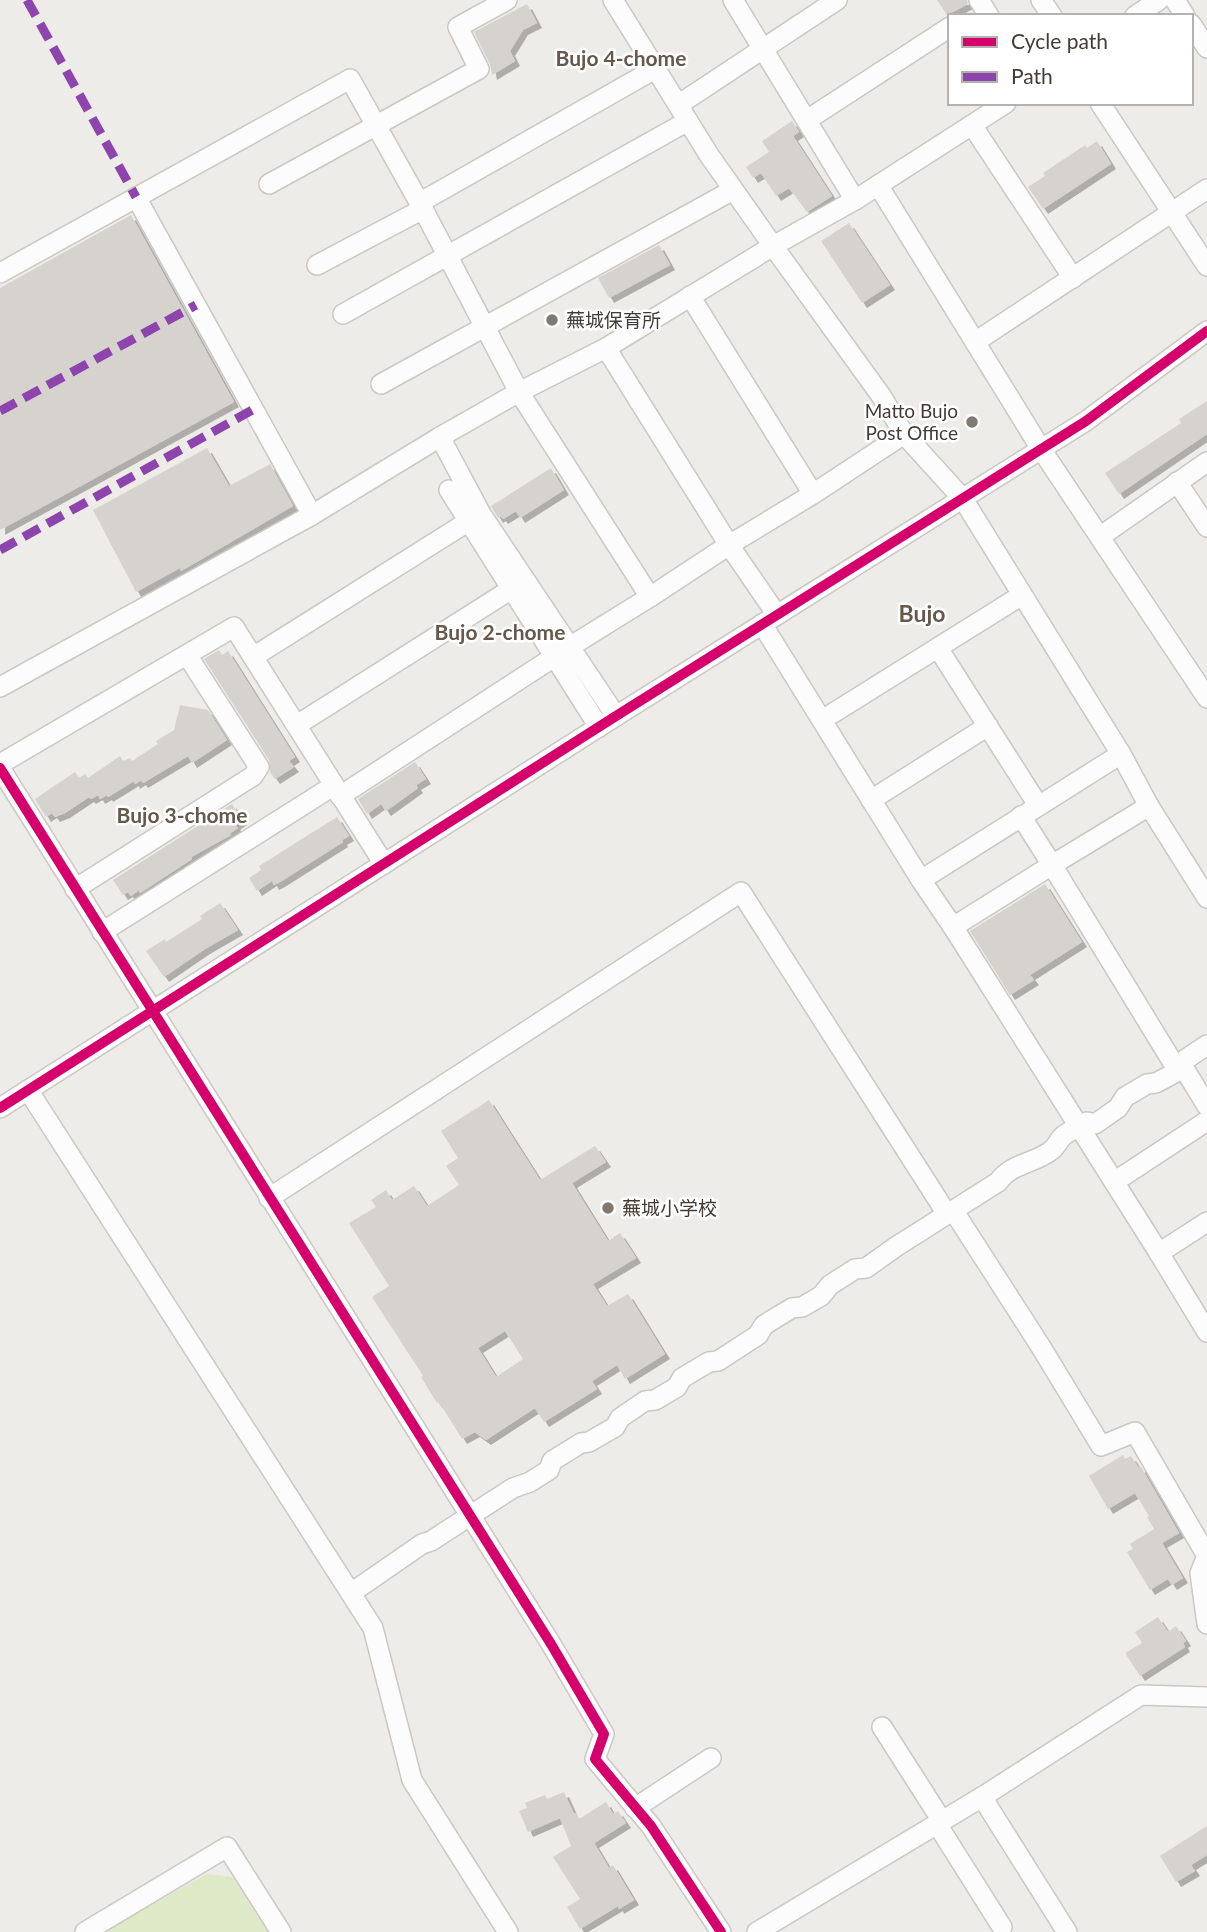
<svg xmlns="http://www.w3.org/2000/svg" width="1207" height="1932" font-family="Lato,'Noto Sans JP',sans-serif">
<defs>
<filter id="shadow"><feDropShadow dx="5" dy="5" stdDeviation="0" flood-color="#0004"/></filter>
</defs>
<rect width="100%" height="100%" fill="#eeece8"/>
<!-- green -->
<path fill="#dee9c8" d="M207 1874 232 1877 268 1932H103Z"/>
<!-- building -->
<g fill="#d6d3cf" fill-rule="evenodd" filter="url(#shadow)">
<path d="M937 0H967L968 4 947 15Z"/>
<path d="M527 4 537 23 523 30 510 51 515 61 492 75 490 64 474 32Z"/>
<path d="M792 121 799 132 793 136 832 196 807 212 789 188 776 196 761 173 753 178 746 167 769 152 762 141Z"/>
<path d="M1097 141 1111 164 1043 209 1028 187 1045 176 1043 173 1085 145 1087 148Z"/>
<path d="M131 215 234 402 0 530V288Z"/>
<path d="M849 223 890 285 862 303 821 241Z"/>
<path d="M659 245 670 265 609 298 598 278Z"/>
<path d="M1207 401V434L1119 494 1105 473 1181 423 1179 419Z"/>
<path d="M207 448 229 486 270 464 293 506 181 571 180 568 136 592 93 510Z"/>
<path d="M551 468 564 490 520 518 516 511 503 519 501 516 498 518 491 506Z"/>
<path d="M219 650 222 655 228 651 295 757 289 761 294 767 275 779 270 772 269 760 204 659Z"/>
<path d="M180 705 208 710 227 740 192 763 188 756 143 783 141 780 135 784 134 781 108 797 107 795 100 799 98 795 91 799 89 797 65 813 55 817 52 813 46 817 35 799 75 772 79 778 85 774 88 778 120 756 123 761 130 758 132 761 158 744 156 741 174 730Z"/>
<path d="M415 762 426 779 416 785 418 788 386 811 381 804 367 814 358 799Z"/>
<path d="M232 804 242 820 235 825 238 828 229 834 231 835 191 857 192 859 140 893 139 890 131 896 128 892 123 895 113 880Z"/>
<path d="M337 817 349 836 342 840 343 842 280 882 274 885 272 881 257 891 249 878 261 870 259 866Z"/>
<path d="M1045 884 1082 942 1030 975 1034 980 1010 995 970 931Z"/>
<path d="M220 903 238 930 205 949 164 977 146 951 165 939 166 942 202 919 200 916Z"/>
<path d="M489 1100 540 1180 595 1146 606 1162 572 1183 608 1241 620 1233 636 1258 593 1284 607 1306 628 1294 665 1354 625 1379 617 1365 592 1381 597 1389 544 1422 535 1408 486 1440 475 1432 462 1439 439 1402 437 1403 421 1377 423 1376 372 1297 389 1286 349 1223 376 1207 371 1200 386 1190 392 1200 414 1186 427 1206 459 1185 446 1166 458 1158 441 1131ZM505 1331 523 1359 496 1377 478 1348Z"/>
<path d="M1123 1455 1125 1459 1131 1456 1139 1468 1141 1467 1179 1533 1162 1543 1183 1578 1172 1585 1168 1579 1150 1590 1127 1552 1133 1549 1130 1544 1154 1529 1147 1517 1149 1516 1135 1493 1108 1509 1089 1476Z"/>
<path d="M1158 1617 1168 1632 1176 1626 1186 1641 1183 1643 1185 1647 1140 1676 1125 1653 1142 1643 1135 1632Z"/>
<path d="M564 1792 574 1814 576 1813 579 1819 606 1802 613 1814 618 1811 626 1823 594 1843 609 1868 613 1865 634 1900 619 1909 618 1906 580 1929 567 1907 580 1899 553 1857 571 1846 560 1818 528 1832 519 1811 527 1808 525 1803 545 1795 547 1799Z"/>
<path d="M1207 1826V1855L1191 1865 1195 1871 1176 1882 1160 1856Z"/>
</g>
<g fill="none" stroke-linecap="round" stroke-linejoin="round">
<!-- minor casing -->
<g stroke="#cbc8c4" stroke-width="22">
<g id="minor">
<path d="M613 0 709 155 773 246 882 397 904 434 963 499 1121 754 1149 806 1207 898"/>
<path d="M733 0 855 200"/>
<path d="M979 0 989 16"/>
<path d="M1041 0 1052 16"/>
<path d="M1175 0 1185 16"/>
<path d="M1135 16 1159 0"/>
<path d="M1191 24 1207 48"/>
<path d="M1100 103 1207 266"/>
<path d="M678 105 837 0"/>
<path d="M807 120 950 27"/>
<path d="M972 125 1073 278"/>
<path d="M269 184 479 69 458 27 507 0"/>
<path d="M878 185 975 342 1207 189"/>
<path d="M136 197 312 515"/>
<path d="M419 203 655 69"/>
<path d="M317 265 423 209"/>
<path d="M0 273 350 79 423 209 519 392 650 597"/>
<path d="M690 296 813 494"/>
<path d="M343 314 688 121"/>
<path d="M975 342 1041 449 1207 698"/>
<path d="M606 348 729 545 777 615"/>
<path d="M381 384 733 190"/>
<path d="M440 437 481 514 616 716"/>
<path d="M1177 482 1207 527"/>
<path d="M449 490 599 727"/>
<path d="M1101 536 1207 462"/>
<path d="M762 624 921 880 1121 754"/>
<path d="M938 648 1038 805"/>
<path d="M253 657 477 516"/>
<path d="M0 687 312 515 440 437 519 392 606 348 773 246 855 200 1006 103"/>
<path d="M822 720 1022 595"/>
<path d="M297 725 524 581"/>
<path d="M0 764 234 627 384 864"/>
<path d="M0 768 551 1644 604 1734 595 1759 651 1826 721 1932"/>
<path d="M340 796 571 646 650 597 729 545 813 494 904 434"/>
<path d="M871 800 988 726"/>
<path d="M1021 816 1052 865 1149 806"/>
<path d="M921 880 953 927"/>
<path d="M75 889 253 776 259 767 187 655"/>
<path d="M102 932 333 786"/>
<path d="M1182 1065 1207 1106"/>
<path d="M1178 1071 1052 865 953 927 1159 1253 1207 1222"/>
<path d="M28 1090 373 1628 412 1780 508 1932"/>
<path d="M0 1108 616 716 1086 421 1207 331"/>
<path d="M1114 1182 1207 1121"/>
<path d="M269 1198 741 892 947 1214"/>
<path d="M953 1210 1041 1347 1101 1446 1135 1432 1207 1556"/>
<path d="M1159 1253 1207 1332"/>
<path d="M1207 1556 1200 1573 1207 1624"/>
<path d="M351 1593 422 1544 431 1541 513 1488 530 1482 549 1470 552 1461 581 1443 589 1442 615 1427 620 1418 645 1401 655 1400 677 1387 682 1378 709 1362 718 1361 758 1335 764 1325 792 1308 802 1307 821 1296 830 1285 855 1269 866 1268 897 1246 998 1182C1012 1162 1036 1164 1053 1149 1057 1145 1059 1140 1063 1136 1070 1131 1079 1126 1087 1122L1095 1124 1118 1108 1125 1097 1147 1084 1156 1083 1178 1071 1186 1059 1207 1045"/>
<path d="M882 1727 942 1821"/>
<path d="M982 1797 1067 1932"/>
<path d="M635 1808 711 1758"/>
<path d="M937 1824 1002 1927"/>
<path d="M85 1932 227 1847 281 1932"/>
<path d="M757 1932 982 1797 1141 1695 1207 1697"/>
</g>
</g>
<!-- minor -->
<use href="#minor" stroke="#fcfcfc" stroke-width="19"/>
<!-- quiet -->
<g stroke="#8e44ad" stroke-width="9" stroke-dasharray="18 9" stroke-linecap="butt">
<path d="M27 0 136 197"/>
<path d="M0 411 196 305"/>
<path d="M0 550 254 409"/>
</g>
<!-- cycleway casing -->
<g stroke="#fff" stroke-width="15">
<g id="cycleway">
<path d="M0 768 551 1644 604 1734 595 1759 651 1826 721 1932"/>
<path d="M0 1108 616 716 1086 421 1207 331"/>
</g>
</g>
<!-- cycleway -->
<use href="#cycleway" stroke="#d6006c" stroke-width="10"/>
</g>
<!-- markers -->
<g fill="#807a73" stroke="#fff" stroke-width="2.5">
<circle cx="552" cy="320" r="7"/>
<circle cx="972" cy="422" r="7"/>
<circle cx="608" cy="1208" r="7"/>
</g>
<g text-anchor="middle" stroke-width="5" stroke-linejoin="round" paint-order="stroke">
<!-- poi labels -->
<g font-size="19" fill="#443c34" stroke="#fff" text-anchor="start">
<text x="566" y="327">蕪城保育所</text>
<text x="958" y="418" text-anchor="end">Matto Bujo<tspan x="958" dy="22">Post Office</tspan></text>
<text x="622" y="1215">蕪城小学校</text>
</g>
<!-- neighbourhood labels -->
<g font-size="21" font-weight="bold" fill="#66594c" stroke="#fff">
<text x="621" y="66">Bujo 4-chome</text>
<text x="500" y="640">Bujo 2-chome</text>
<text x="182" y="823">Bujo 3-chome</text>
</g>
<!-- quarter labels -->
<g font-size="23" font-weight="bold" fill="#66594c" stroke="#fff">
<text x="922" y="622">Bujo</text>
</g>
</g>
<!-- legend -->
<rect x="948" y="14" width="245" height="91" fill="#ffffff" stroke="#b4b1ae" stroke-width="2"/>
<rect x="962" y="37" width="35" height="10" fill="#d6006c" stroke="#b4b1ae" stroke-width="2"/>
<text x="1011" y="49" font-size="21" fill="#443c34">Cycle path</text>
<rect x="962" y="72" width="35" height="10" fill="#8e44ad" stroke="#b4b1ae" stroke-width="2"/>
<text x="1011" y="84" font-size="21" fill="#443c34">Path</text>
</svg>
